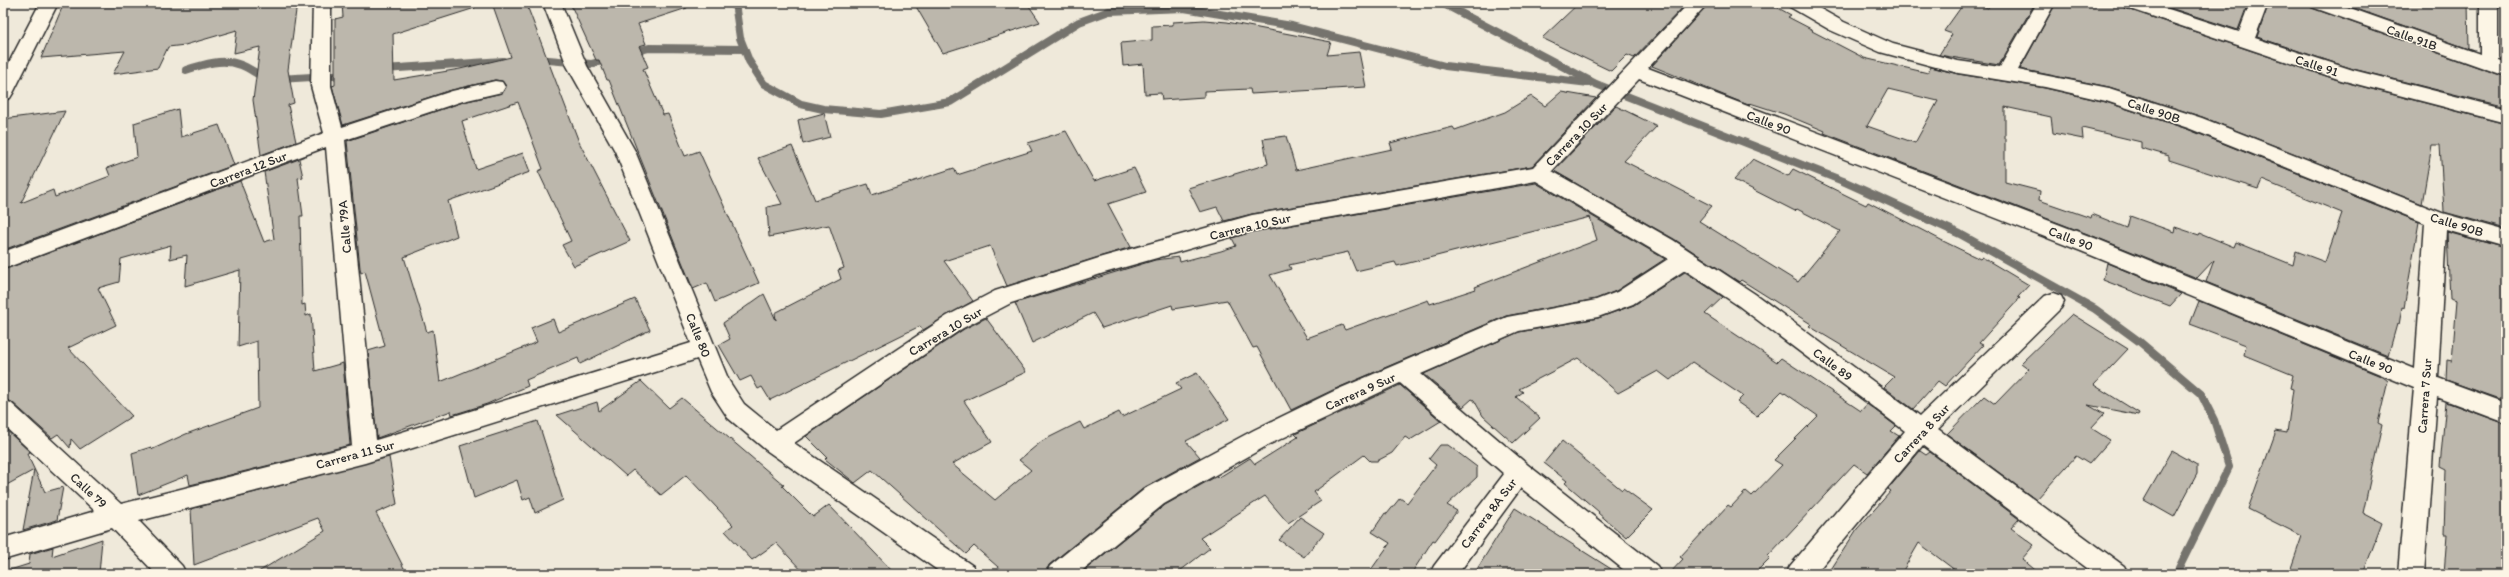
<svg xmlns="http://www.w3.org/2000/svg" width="2509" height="577" font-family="Itim,sans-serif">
<rect width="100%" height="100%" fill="#efe9da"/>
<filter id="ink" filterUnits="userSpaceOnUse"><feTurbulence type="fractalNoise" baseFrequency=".025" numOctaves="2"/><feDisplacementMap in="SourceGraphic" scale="8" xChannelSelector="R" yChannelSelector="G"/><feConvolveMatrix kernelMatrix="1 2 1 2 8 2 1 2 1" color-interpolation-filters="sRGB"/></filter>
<g filter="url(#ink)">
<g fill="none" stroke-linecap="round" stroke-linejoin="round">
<!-- stream -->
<g stroke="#75736d" stroke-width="8">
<path d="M735 3 740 38 749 61 764 84 801 104 823 109 881 114 950 102 1079 22 1109 11 1184 8 1292 26 1445 66 1589 83"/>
<path d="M1442 3 1596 84 1843 181 1960 234 2095 309 2140 342 2201 394 2214 420 2229 467 2176 574"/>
<path d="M630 53 649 48 744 49"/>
<path d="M538 59 591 64 610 59"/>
<path d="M384 69 503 61"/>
<path d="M186 70C204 64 223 58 241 65 250 68 257 75 266 78"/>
<path d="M279 79 345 75"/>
</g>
</g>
<!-- building -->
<g fill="#bcb7ac" stroke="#2b2b2b" fill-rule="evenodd">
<path d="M64 3H297L288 70 294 103 288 105 296 142 261 155 253 100 260 47 234 53 237 30 185 45 168 47 158 68 113 74 125 51 41 58Z"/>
<path d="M342 3H474L475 8 393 34 394 80 460 69 511 57 492 3H526L579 142 630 241 574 266 562 245 571 241 538 171 543 169 518 102 462 121 476 169 523 153 530 172 448 201 457 236 404 257 427 332 433 330 440 382 537 342 531 328 553 319 558 332 635 299 650 330 580 364 578 358 526 380 528 386 487 404 452 415 451 411 377 438 368 351 385 346 365 271 361 273 360 268 347 141 463 102 502 93 506 86 502 81 495 80 452 90 343 125 332 86 335 85V19L343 17Z"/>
<path d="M570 3H686L687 8 638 24 646 44 639 46 648 67 643 69 663 115 668 114 685 156 699 151 759 283 715 302 707 283 693 289 609 80H607L599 60H596Z"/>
<path d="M914 3H1027L1040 22 943 53Z"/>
<path d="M1579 3H1687L1634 58 1627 55 1611 71 1542 38Z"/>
<path d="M1709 3H1769L1791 15 1788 17 1813 30 1812 31 1864 58 1928 73 1931 67 1958 74 2045 88 2106 102 2187 129 2419 222 2404 308 2402 307 2399 325 2397 324 2388 356 2206 282 2214 260 2197 278 2098 238 1824 133 1825 131 1784 114 1750 103 1748 105 1652 66ZM1888 89 1938 101 1915 143 1867 126ZM2005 107 2051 117 2053 133 2083 139 2082 128 2141 142V148L2169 156V160L2258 189 2262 180 2342 213 2325 262 2296 251 2293 265 2236 242 2234 247 2200 233 2199 235 2175 227 2174 232 2130 216 2127 228 2092 214 2091 218 2039 200 2040 191 2005 182Z"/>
<path d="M1964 3H1974L1988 8 1992 3H2035L1999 65 1939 55 1952 34 1944 31Z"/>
<path d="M2056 3H2121L2125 8 2341 81 2506 124V229L2444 212 2440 145H2432L2422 204 2202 117 2109 87 2020 69Z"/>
<path d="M2155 3H2248L2238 30Z"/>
<path d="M2269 3H2308L2312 8 2506 77V107L2353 69 2257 37Z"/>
<path d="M2340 3H2468L2469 49Z"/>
<path d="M1204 20 1227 22 1331 42 1327 55 1359 52 1366 87 1251 94 1250 89 1204 91V97L1162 100 1161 93 1145 94 1143 64 1123 66 1121 43 1152 40V26L1173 25V22Z"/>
<path d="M1561 92 1596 98 1532 166 1252 214 1224 221 1217 207 1200 212 1188 188 1268 164 1263 139 1286 136 1296 170 1392 149 1390 143 1453 127 1455 130 1505 112 1531 96 1545 106Z"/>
<path d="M1616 106 1657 126 1624 161 1712 206 1699 221 1798 282 1840 231 1797 209 1795 211 1734 180 1753 159 1788 176 1793 169 1866 205 1868 202 1943 241 1980 259 1982 257 2029 285 2018 297 2020 298 1979 343 1983 345 1945 386 1938 381 1913 409 1884 387 1894 377 1809 326 1811 324 1741 280 1739 282 1674 239 1554 171Z"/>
<path d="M178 109 181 137 219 125 234 165 3 250V119L65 111 21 203 53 190 55 197 110 176 107 168 137 157 134 123Z"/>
<path d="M824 113 830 137 803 144 798 120Z"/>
<path d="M1066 131 1094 181 1134 168 1146 192 1108 204 1131 247 1007 286 990 246 944 261 973 301 923 330 920 326 770 400 762 387 758 389 751 376 740 381 719 345 730 339 723 323 764 294 776 320 775 313 841 279 838 270 844 268 829 225 769 237 767 207 782 204 758 158 792 146 815 200 868 184 872 195 954 168 957 175 1032 151 1028 143Z"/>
<path d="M299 159 303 177 298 178 303 216H300L302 305 305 304 306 316 311 314 315 371 343 363 350 445 190 485 188 475 138 495 132 453 151 447 153 449 186 434 258 408 257 341 238 347 240 270 185 286 187 255 170 259 171 245 121 259 119 282 98 288 116 325 68 348 132 416 80 449 71 439 70 448 58 434 52 438 12 402 3 399V270L240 181 264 242 274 239 264 172Z"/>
<path d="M1536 183 1665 259 1616 291 1596 299 1506 316 1333 390 1291 410 1257 347 1253 348 1227 300 1173 309 1172 305 1102 328 1093 313 1032 343 1015 303 1155 260 1179 257 1180 262 1221 251 1236 246 1232 238 1252 232ZM1590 217 1597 240 1475 287 1476 289 1430 304 1428 300 1345 330 1342 325 1307 338 1270 275 1291 269 1289 265 1348 252 1356 271 1395 262 1397 266Z"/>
<path d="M2447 232 2506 248V316L2504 315 2506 401 2446 380 2447 360 2452 361 2457 301 2450 299Z"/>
<path d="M2107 263 2181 294 2170 306 2103 280Z"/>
<path d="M1685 272 1723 297 1705 314 1777 362 1781 358 1861 411 1867 404 1896 426 1891 431 1899 436 1867 473 1854 464 1768 556 1770 558 1754 574H1669L1683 559 1680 557 1728 505 1731 507 1746 491 1752 496 1782 465 1774 460 1818 416 1782 391 1757 416 1737 402 1743 396 1692 362 1670 380 1658 371 1618 393 1578 358 1519 389 1523 392 1516 397 1540 418 1513 443 1483 416 1474 400 1472 399 1463 407 1424 374 1519 332 1598 318 1634 305Z"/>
<path d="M2199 301 2383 377 2388 381 2378 423 2382 425 2363 513 2382 523 2363 574H2289L2302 536 2248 509 2276 431 2287 433 2293 389 2290 388 2293 375 2244 355 2246 345 2190 324Z"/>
<path d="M2072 314 2128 349 2094 385 2139 413 2138 415 2088 405 2104 414 2091 428 2110 440 2089 464 2076 456 2036 500 1947 434 1984 396 1995 404 2029 369 2021 363Z"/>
<path d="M986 318 1026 372 964 401 992 442 952 464 995 500 1031 470 1019 460 1042 441 1080 422 1084 429 1119 412 1122 417 1181 389 1176 383 1197 373 1229 419 1186 441 1200 457 1145 487 1049 565 1045 574H1006L974 546 966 554 872 470 855 483 825 459 827 457 806 436 964 329Z"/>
<path d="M641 381 669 408 682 398 784 485 782 486 813 517 829 505 895 574H805L776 543 752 560 725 531 733 525 686 475 661 495 633 470 626 476 557 415 597 402 599 411Z"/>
<path d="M1400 385 1441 421 1410 440 1405 437 1392 453 1377 461H1370L1364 455 1314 492 1321 501 1288 523 1265 496 1200 538 1210 548 1176 574H1080L1165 505 1217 476 1218 478 1250 458 1255 464 1298 437 1295 434Z"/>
<path d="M2446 402 2506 424V574H2444L2447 534H2444L2446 469 2440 466Z"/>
<path d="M538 421 563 500 535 513 530 497 523 500 517 480 474 498 460 446Z"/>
<path d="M3 427 30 452 27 454 45 492 63 487 57 520 23 530 34 470 3 487Z"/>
<path d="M1562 441 1622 490 1623 488 1653 510 1626 537 1598 513 1599 512 1565 483 1567 481 1544 463Z"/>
<path d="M1440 445H1448L1477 467V477L1447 505 1457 511 1435 541 1433 540 1411 574H1368L1390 543 1372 532 1385 513 1387 514 1400 498 1407 503 1436 465 1429 459Z"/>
<path d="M1920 451 1926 455 1930 452 2019 519 2011 528 2034 545 2022 559 2040 574H1960L1919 543 1901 574H1828L1857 529 1891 491 1888 489Z"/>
<path d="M2172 451 2197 465V474L2174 517 2144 500Z"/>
<path d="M389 457 397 504 376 513 407 574H255L325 531 318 518 194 565 191 509Z"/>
<path d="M1515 508 1619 574H1474Z"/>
<path d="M1300 517 1324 533 1304 557 1279 540Z"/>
<path d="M102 539 99 574H11L10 570 29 564 30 554 53 547 52 556Z"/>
</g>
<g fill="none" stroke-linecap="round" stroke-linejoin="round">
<!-- street casing -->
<g stroke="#2b2b2b" stroke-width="3">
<g id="street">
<path d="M40 3H58L13 93 10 98 3 100V74Z"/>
<path d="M313 3H331V86L342 127 452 91 495 81 502 82 505 87 502 92 463 101 345 140 376 440 691 343 615 151 567 66 543 3H561L587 66 635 151 729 381 744 404 776 430 947 316 995 291 1102 257 1252 215 1533 167 1689 3H1708L1648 68 2097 239 2415 369 2425 223 2188 128 2106 101 2045 87 1958 73 1880 52 1830 30 1790 7 1787 3H1810L1844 22 1893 44 1958 61 2000 67 2037 3H2055L2018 70 2109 88 2202 118 2442 213 2506 231V247L2446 230 2438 378 2506 403V423L2437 397 2424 574H2398L2414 388 2081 251 1639 79 1552 171 1673 240 1755 294 1920 416 2045 296 2053 293 2061 296 2064 302 2061 308 1938 429 2124 566 2128 574H2095L1923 445 1815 574H1786L1790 566 1905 431 1739 306 1685 270 1633 304 1598 317 1519 331 1421 374 1528 465 1657 566 1661 574H1629L1521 488 1458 574H1430L1434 566 1504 474 1400 383 1270 444 1164 504 1078 574H1046L1050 566 1146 488 1254 430 1334 391 1507 317 1596 300 1617 292 1668 259 1536 181 1252 231 1104 273 1011 303 963 328 794 443 973 566 977 574H943L766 450 728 418 711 392 697 359 365 463 139 521 182 566 186 574H156L112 528 3 560V538L95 511 3 425V400L11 403 121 504 352 446 326 147 3 269V252L324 133 311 86Z"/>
<path d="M2122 3H2150L2239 32 2250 3H2268L2255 38 2353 70 2506 109V123L2341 80 2125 7Z"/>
<path d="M2309 3H2336L2480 54V3H2498V60L2506 63V76L2312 7Z"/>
</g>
</g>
<!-- street -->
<use href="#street" fill="#fcf5e5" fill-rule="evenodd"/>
</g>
</g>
<g text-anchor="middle" stroke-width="3" stroke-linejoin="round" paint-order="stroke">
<!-- street labels -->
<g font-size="13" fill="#2b2b2b" stroke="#fcf5e5">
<text transform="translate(2412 37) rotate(20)" y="5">Calle 91B</text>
<text transform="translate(2317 65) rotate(18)" y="5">Calle 91</text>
<text transform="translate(2154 110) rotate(18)" y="5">Calle 90B</text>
<text transform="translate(1769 122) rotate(21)" y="5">Calle 90</text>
<text transform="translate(1576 134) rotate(-46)" y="5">Carrera 10 Sur</text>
<text transform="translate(248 169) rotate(-21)" y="5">Carrera 12 Sur</text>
<text transform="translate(2457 224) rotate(17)" y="5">Calle 90B</text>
<text transform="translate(1250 226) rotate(-13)" y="5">Carrera 10 Sur</text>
<text transform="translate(344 227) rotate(-95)" y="5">Calle 79A</text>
<text transform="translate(2071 238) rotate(21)" y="5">Calle 90</text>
<text transform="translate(945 331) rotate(-31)" y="5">Carrera 10 Sur</text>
<text transform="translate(699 335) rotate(68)" y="5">Calle 80</text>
<text transform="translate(2371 361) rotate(22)" y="5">Calle 90</text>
<text transform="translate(1833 364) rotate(37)" y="5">Calle 89</text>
<text transform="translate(1360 391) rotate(-24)" y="5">Carrera 9 Sur</text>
<text transform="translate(2424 396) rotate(-86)" y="5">Carrera 7 Sur</text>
<text transform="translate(1921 433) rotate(-47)" y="5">Carrera 8 Sur</text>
<text transform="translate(355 454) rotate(-15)" y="5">Carrera 11 Sur</text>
<text transform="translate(89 490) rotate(43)" y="5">Calle 79</text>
<text transform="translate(1488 513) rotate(-53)" y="5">Carrera 8A Sur</text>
</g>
</g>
<!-- margin -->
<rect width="2509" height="577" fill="none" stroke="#fcf5e5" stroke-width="16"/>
<rect x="8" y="8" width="2493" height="561" fill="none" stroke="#2b2b2b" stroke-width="1.5" filter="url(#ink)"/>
</svg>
